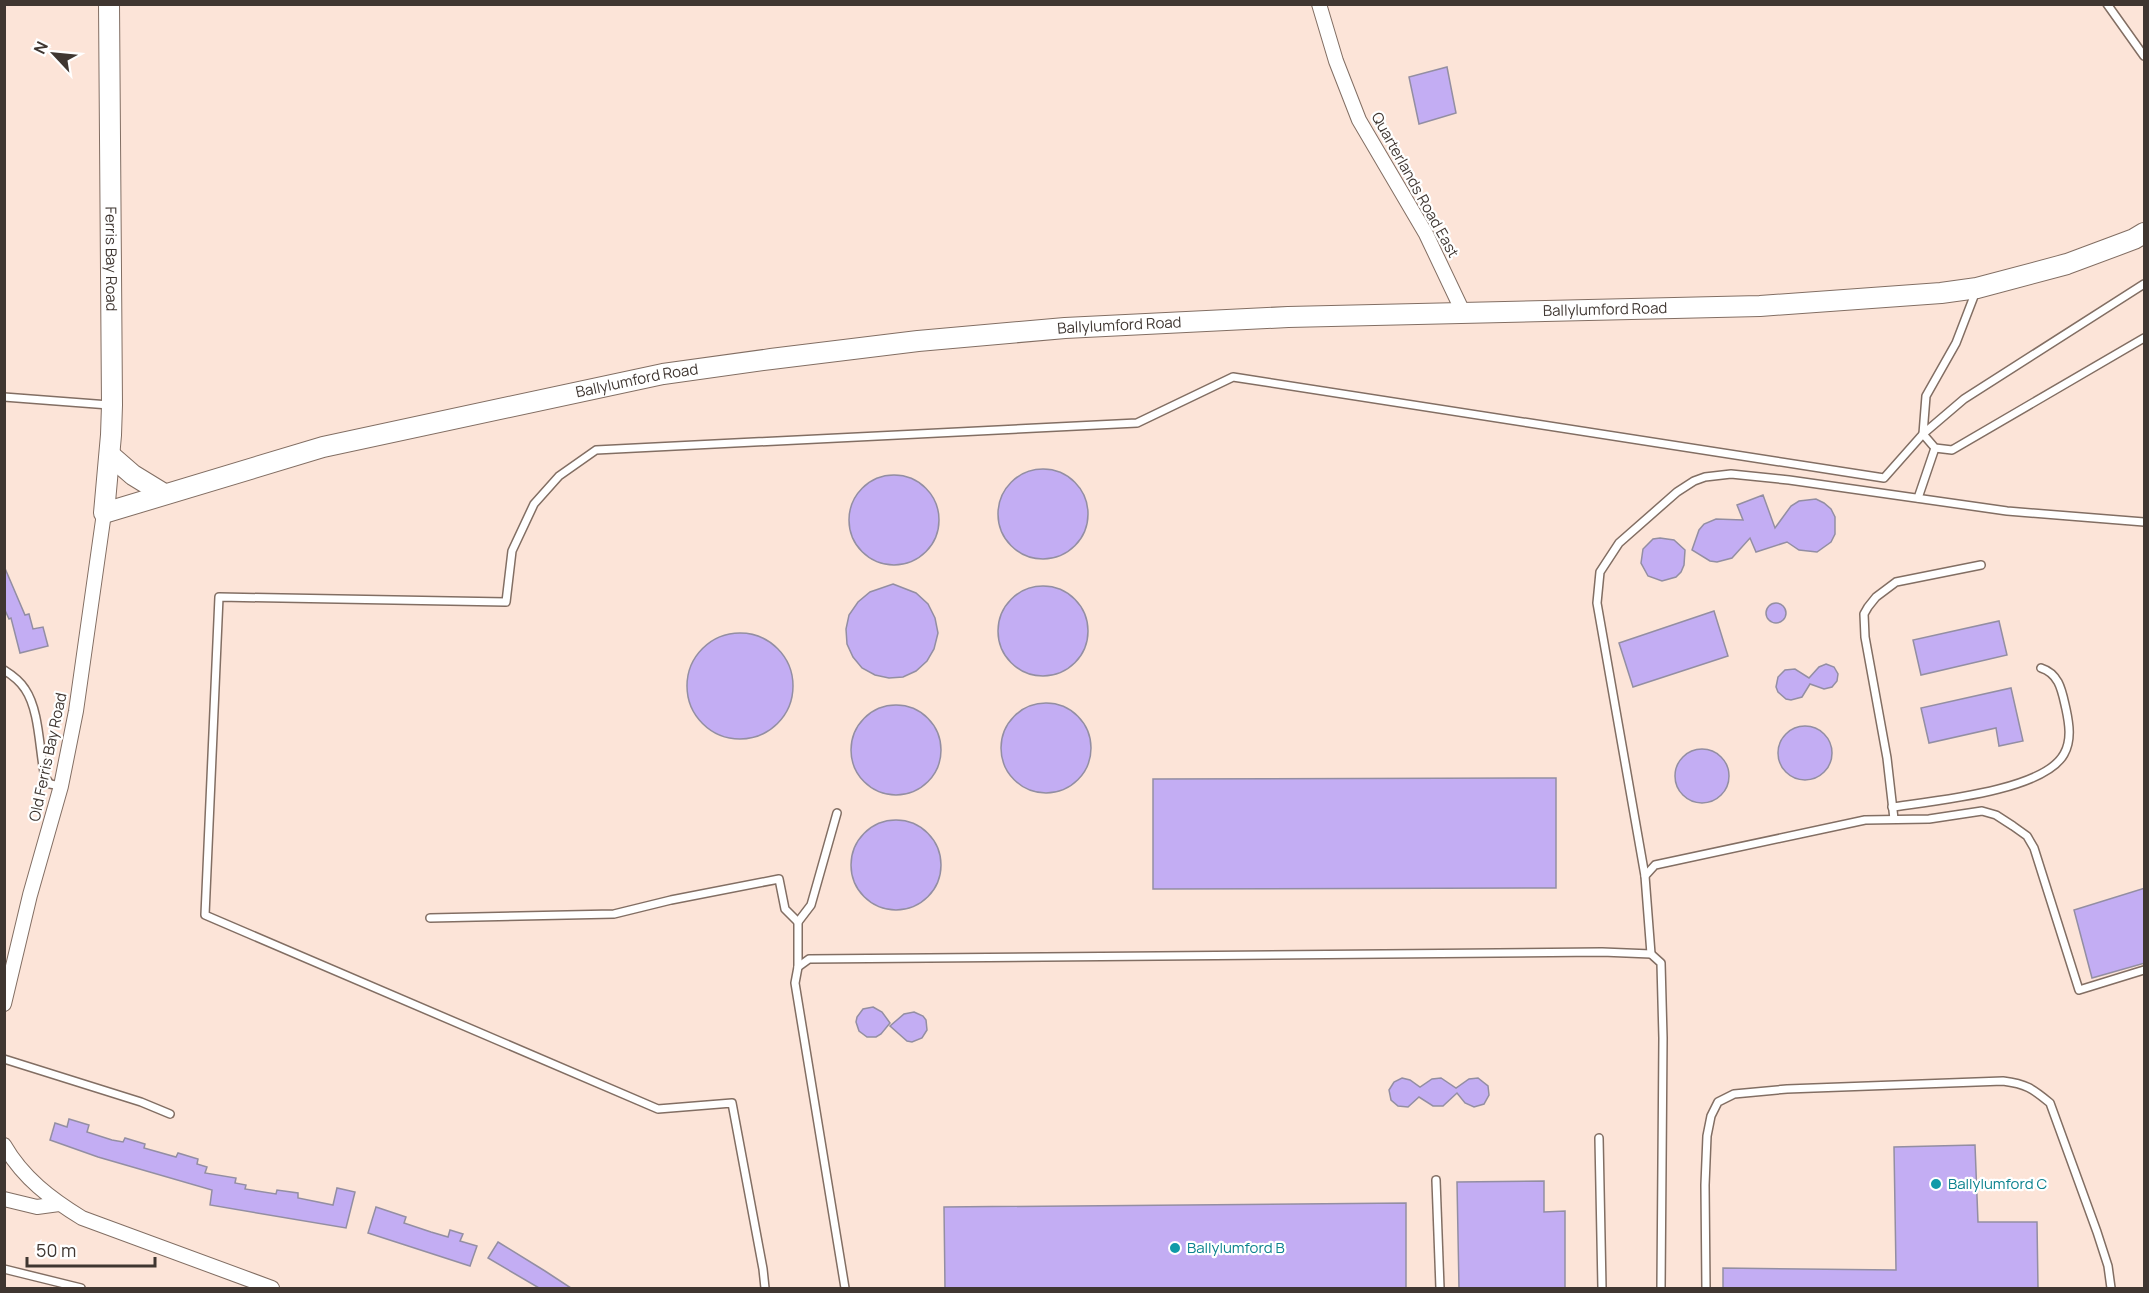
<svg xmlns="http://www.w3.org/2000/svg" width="2149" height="1293" font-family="Manrope,sans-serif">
<rect width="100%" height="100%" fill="#fce4d8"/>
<!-- building -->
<g fill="#c3adf3" stroke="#938ea2" stroke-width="1.5">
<path d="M1447 67 1456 113 1419 124 1409 77Z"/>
<circle cx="1043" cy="514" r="45"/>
<circle cx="894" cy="520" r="45"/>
<path d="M1763 495 1775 528 1791 506 1799 501 1816 499 1824 503 1831 509 1835 517V534L1831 542 1817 552 1799 550 1787 542 1756 552 1750 538 1732 558 1717 562 1710 561 1692 550 1699 530 1704 524 1716 519 1743 520 1737 505Z"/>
<path d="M1660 538 1674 540 1685 550 1684 565 1681 572 1676 577 1662 581 1648 576 1641 563 1643 549 1653 539Z"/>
<path d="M4 566 25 615 29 614 33 629 43 627 48 646 20 653 11 618 9 619 4 608Z"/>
<path d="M893 584 916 593 928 604 935 618 938 633 934 649 927 661 916 671 903 677 889 678 875 675 862 668 853 657 847 644 846 629 849 615 858 602 870 592Z"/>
<circle cx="1043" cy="631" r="45"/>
<circle cx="1776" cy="613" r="10"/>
<path d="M1714 611 1728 656 1633 687 1619 643Z"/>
<path d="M1999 621 2007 655 1921 675 1913 640Z"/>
<circle cx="740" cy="686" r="53"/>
<path d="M1826 664 1834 667 1838 674 1837 681 1832 687 1824 689 1810 684 1802 697 1791 700 1786 699 1778 692 1776 687 1778 677 1785 670 1795 669 1809 678 1819 667Z"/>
<path d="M2011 688 2023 741 1999 746 1996 728 1929 743 1921 708Z"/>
<circle cx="1046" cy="748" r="45"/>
<circle cx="896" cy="750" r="45"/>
<circle cx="1805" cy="753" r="27"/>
<circle cx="1702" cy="776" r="27"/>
<path d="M1556 778V888L1153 889V779Z"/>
<circle cx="896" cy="865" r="45"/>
<path d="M2145 888V963L2092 978 2074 910Z"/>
<path d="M873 1007 882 1012 890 1023 881 1034 876 1037H867L859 1031 856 1022 857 1017 863 1009Z"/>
<path d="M914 1012 923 1016 926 1020 927 1030 922 1038 912 1042 907 1041 890 1026 904 1014Z"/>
<path d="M1402 1078 1410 1080 1420 1087 1432 1079 1441 1078 1456 1088 1469 1079 1478 1078 1488 1086 1489 1095 1484 1104 1474 1107 1465 1103 1457 1093 1443 1106H1433L1419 1097 1408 1107 1398 1106 1391 1100 1389 1090 1394 1082Z"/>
<path d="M69 1119 89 1125 87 1132 112 1140 123 1142 125 1138 145 1144 144 1148 176 1157 178 1153 198 1159 197 1164 207 1167 205 1173 236 1178 235 1183 246 1185 245 1189 276 1194 277 1190 298 1193V1198L333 1205 337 1188 355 1192 346 1228 210 1205 212 1190 98 1157 50 1140 55 1123 67 1127Z"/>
<path d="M1975 1145 1978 1222H2037L2038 1288H1723V1268L1896 1270 1894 1147Z"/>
<path d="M1544 1181V1212L1565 1211V1288H1459L1457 1182Z"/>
<path d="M1406 1203V1288H945L944 1207Z"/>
<path d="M376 1207 406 1217 404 1223 431 1232 448 1237 450 1230 463 1234 460 1241 477 1246 470 1266 368 1233Z"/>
<path d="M498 1242 545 1271 571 1288H539L488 1258Z"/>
</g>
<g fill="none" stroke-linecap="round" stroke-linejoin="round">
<!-- service casing -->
<g stroke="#826e63" stroke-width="10">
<g id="service">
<path d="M2107 4 2144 56"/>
<path d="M1976 291 1956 343 1926 396 1923 434 1935 448 1952 450 2144 338"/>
<path d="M4 397 109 405"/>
<path d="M1918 498 1935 448"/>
<path d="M4 670C12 675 20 681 25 689 40 711 39 751 45 777L50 784 61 786"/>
<path d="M1892 807C1933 801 2044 791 2064 754 2072 740 2069 723 2066 709 2062 692 2060 674 2041 668"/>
<path d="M1894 819 1887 758 1865 637 1864 614 1868 607 1876 597 1896 582 1981 565"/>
<path d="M1645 876 1597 603 1600 572 1619 543 1677 492 1694 481 1705 477 1731 474 1789 480 2007 511 2144 522"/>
<path d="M430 918 614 914 671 900 779 879 785 909 798 922"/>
<path d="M1651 954 1645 876 1655 865 1865 820 1929 819 1982 811 1996 815 2013 826 2027 836 2034 848 2079 990 2144 970"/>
<path d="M798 967V922L811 905 837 813"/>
<path d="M4 1059 141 1102 170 1114"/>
<path d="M1599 1138 1602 1288"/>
<path d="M1436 1180 1440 1288"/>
<path d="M4 1269 81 1288"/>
<path d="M765 1288 763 1269 732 1103 658 1109 205 915 219 597 506 602 512 551 534 504 559 476 596 450 1137 423 1233 377 1884 478 1923 434 1964 399 2144 284"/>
<path d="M845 1288 795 983 798 967 809 959 1602 952 1651 954 1661 963 1663 1038 1661 1288"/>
<path d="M1706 1288 1705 1185 1707 1136 1711 1116 1718 1102 1734 1094 1787 1089 2003 1081C2026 1084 2032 1088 2050 1103L2097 1232 2108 1266 2111 1288"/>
</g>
</g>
<!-- minor casing -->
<g stroke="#826e63" stroke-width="16">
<g id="minor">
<path d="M1319 4 1336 61 1359 120 1426 234 1463 312"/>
<path d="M4 1004 30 895 61 786 76 711 104 513"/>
<path d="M4 1145C23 1178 51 1199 82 1218L272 1288"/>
<path d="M4 1199 37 1207 59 1204"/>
</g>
</g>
<!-- secondary casing -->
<g stroke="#826e63" stroke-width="22">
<g id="secondary">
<path id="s1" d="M109 4 112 405 111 435 104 513 323 447 663 374 771 359 918 341 1065 328 1288 317 1760 306 1941 293 1977 288 2067 264 2134 239 2144 233"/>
<path d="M110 455 133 475 164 494"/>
</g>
</g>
<!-- service -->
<use href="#service" stroke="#fff" stroke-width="7"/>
<!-- minor -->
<use href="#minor" stroke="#fff" stroke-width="14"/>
<!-- secondary -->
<use href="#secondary" stroke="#fff" stroke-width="20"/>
</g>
<!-- markers -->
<g fill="#0f9aa8" stroke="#fff" stroke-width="2">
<circle cx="1936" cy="1184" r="6"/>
<circle cx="1175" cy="1248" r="6"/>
</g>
<g text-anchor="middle" stroke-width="4.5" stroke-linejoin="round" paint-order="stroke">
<!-- street labels -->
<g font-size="15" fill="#3f3631" stroke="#fff">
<text transform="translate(1415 185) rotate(61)" y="5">Quarterlands Road East</text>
<text dy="5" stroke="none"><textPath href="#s1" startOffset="255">Ferris Bay Road</textPath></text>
<text dy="5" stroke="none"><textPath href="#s1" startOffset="2031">Ballylumford Road</textPath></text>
<text dy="5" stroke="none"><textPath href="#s1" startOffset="1545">Ballylumford Road</textPath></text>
<text dy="5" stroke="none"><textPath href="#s1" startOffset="1059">Ballylumford Road</textPath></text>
<text transform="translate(48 757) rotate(-78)" y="5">Old Ferris Bay Road</text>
</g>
<!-- culture labels -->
<g font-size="15" fill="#0d838f" stroke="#fff" text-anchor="start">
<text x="1948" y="1189">Ballylumford C</text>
<text x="1187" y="1253">Ballylumford B</text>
</g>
</g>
<!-- border -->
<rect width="2149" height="1293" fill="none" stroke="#3f3631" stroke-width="12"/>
<!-- north arrow -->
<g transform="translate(54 54) rotate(296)" stroke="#ffffff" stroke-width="4.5" paint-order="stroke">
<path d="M0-4.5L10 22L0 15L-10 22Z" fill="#3f3631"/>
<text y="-9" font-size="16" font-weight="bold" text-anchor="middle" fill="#3f3631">N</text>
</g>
<!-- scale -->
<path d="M27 1257v9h128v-9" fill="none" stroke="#3f3631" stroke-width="3"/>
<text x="36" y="1257" font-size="18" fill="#3f3631" stroke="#ffffff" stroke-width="4.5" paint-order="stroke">50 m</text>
</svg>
